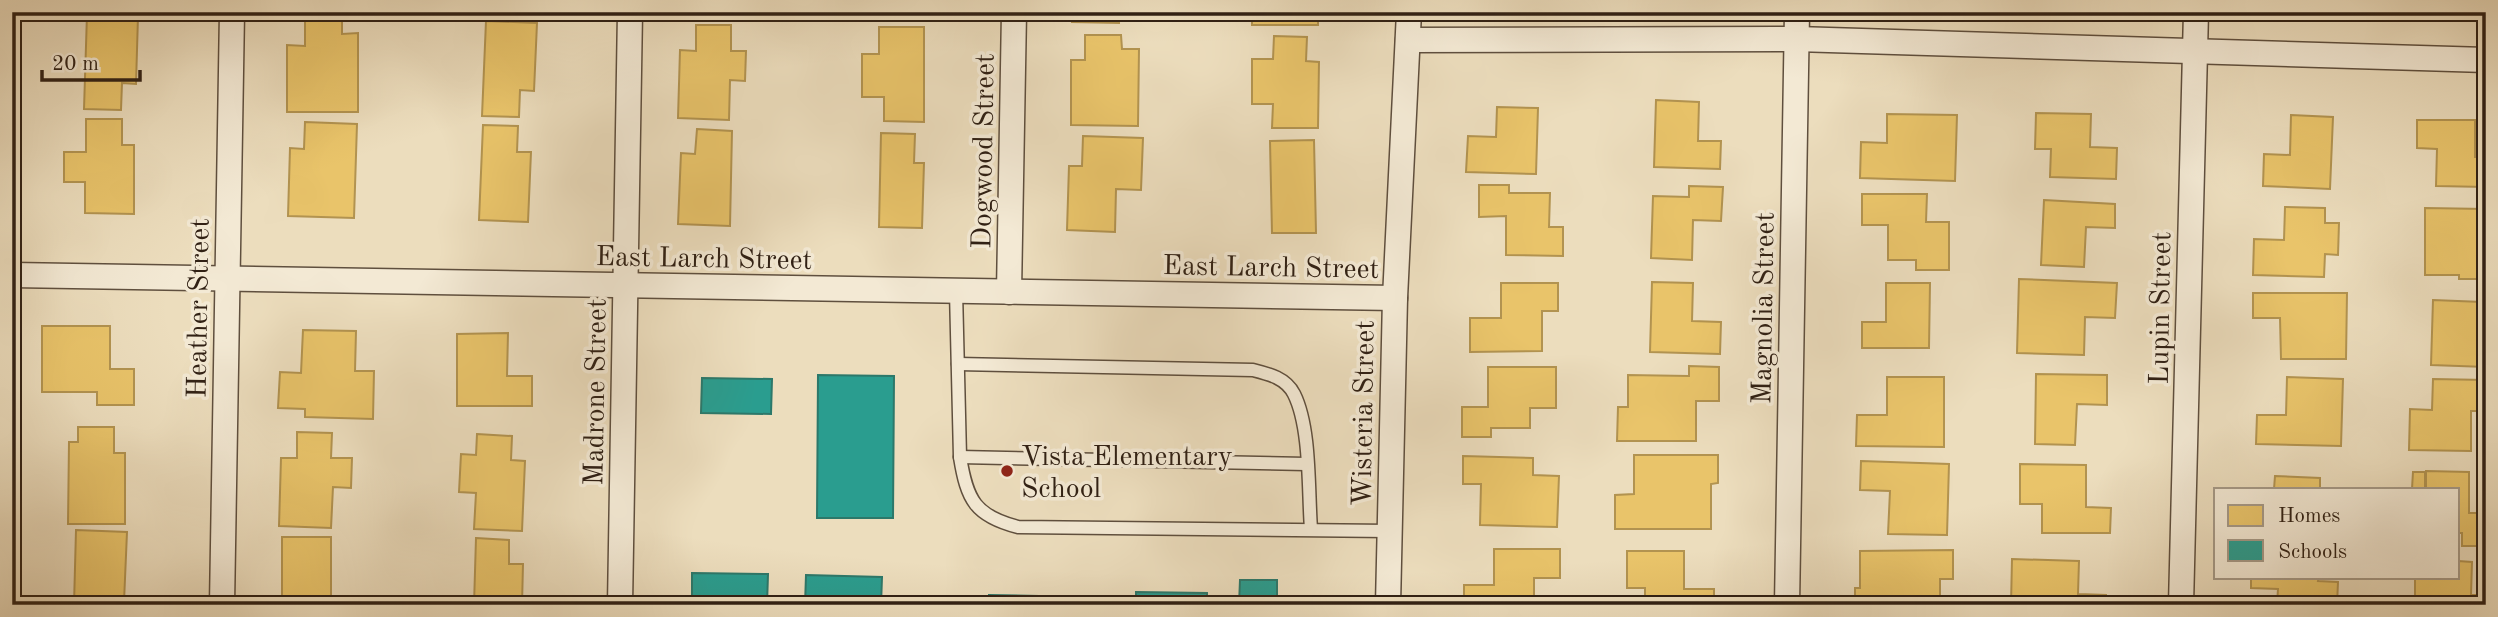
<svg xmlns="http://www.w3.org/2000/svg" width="2498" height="617" font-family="'Old Standard TT',serif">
<rect width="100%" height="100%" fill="#ecddbd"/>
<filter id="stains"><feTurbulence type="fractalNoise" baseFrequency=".00286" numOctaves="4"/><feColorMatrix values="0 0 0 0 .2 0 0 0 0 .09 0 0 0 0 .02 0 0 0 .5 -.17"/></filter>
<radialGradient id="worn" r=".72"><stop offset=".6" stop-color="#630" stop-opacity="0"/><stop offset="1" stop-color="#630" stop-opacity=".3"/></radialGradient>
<!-- homes -->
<g fill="#e9c46a" stroke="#b29350" stroke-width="2">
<path d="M680 12H733V18L680 16Z"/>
<path d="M1072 12H1119V23L1072 22Z"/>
<rect x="1252" y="12" width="66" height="13"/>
<path d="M87 14 138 16 136 84 122 83 121 110 84 109Z"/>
<path d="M305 18H342V34L358 33V112H287V45L305 46Z"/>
<path d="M486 21 537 23 534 91 520 90 519 117 482 116Z"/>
<path d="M696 25H731V51H746L745 81 730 80 729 120 678 118 680 50 696 51Z"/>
<path d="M879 27H924V122L884 121V97H862V54H879Z"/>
<path d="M1085 35H1121L1122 49H1139L1138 126 1071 125V60H1085Z"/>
<path d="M1274 36 1307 37 1306 61 1319 62 1318 128H1272L1273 104H1252V59H1273Z"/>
<path d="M1656 100 1699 102 1698 141H1721L1720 169 1654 167Z"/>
<path d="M1497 107 1538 108 1536 174 1466 172 1468 136 1496 137Z"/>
<path d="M2036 113 2091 114 2090 147 2117 148 2116 179 2050 177 2051 149H2035Z"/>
<path d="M1887 114 1957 115 1955 181 1860 178 1861 142 1887 143Z"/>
<path d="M2291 115 2333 117 2330 189 2263 186 2264 154 2290 155Z"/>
<path d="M86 119H122V145H134V214L85 213V182H64V152H86Z"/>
<path d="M2417 120H2475V157H2486V187L2436 186 2437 149 2417 148Z"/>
<path d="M305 122 357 124 354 218 288 216 290 148 304 149Z"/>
<path d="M483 125 518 126 517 152H531L528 222 479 220Z"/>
<path d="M697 129 732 131 730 226 678 224 681 153 695 154Z"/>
<path d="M881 133 915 134 914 163H924L922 228 879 227Z"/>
<path d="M1083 136 1143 138 1141 190 1116 189 1115 232 1067 230 1069 166H1082Z"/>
<path d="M1314 140 1316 233H1272L1270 141Z"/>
<path d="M1479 185H1509V193H1550L1549 227H1563V256L1506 255V216L1479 217Z"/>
<path d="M1689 186 1723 187 1721 221 1693 220 1692 260 1651 258 1653 196 1689 197Z"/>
<path d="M1862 194H1927L1926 222H1949V270H1916V260H1888V225H1862Z"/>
<path d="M2044 200 2115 204V228L2086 227 2084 267 2041 265Z"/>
<path d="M2285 207 2325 208V223H2339L2338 255 2325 254 2324 277 2253 275 2254 239 2284 240Z"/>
<path d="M2425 208 2486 209V232H2477V279H2459V275H2425Z"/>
<path d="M2019 279 2117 283 2115 318 2085 317 2084 355 2017 353Z"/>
<path d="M1652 282 1693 283 1692 321 1721 322 1720 354 1650 352Z"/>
<path d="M1501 283H1558V311H1542V351L1470 352V318H1501Z"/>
<path d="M1886 283H1930L1929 348H1862V322H1886Z"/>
<path d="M2253 293H2347L2346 359H2281L2280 318H2253Z"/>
<path d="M2433 300 2482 302 2486 367 2431 365Z"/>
<path d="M42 326H110V369H134V405H97V392H42Z"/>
<path d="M303 330 356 331 355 371H374L373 419 305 417V409L278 408 280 372 301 373Z"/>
<path d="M508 333 507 376H532V406H457V334Z"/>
<path d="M1689 366 1719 367V401H1696V441H1617L1618 407H1628V375L1689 376Z"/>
<path d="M1488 367H1556V408H1530V428H1491V437H1462V407H1488Z"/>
<path d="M2036 374 2107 375V405L2077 404 2075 445 2035 444Z"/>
<path d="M1887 377H1944V447L1856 446 1857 415H1887Z"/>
<path d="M2287 377 2343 379 2341 446 2256 444 2257 415H2286Z"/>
<path d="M2433 379 2486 380V411H2471V451L2409 450 2410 409 2432 410Z"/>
<path d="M78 427H114V453H125V524H68L69 442H78Z"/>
<path d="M297 432 332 433 331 458H352L351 488 333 487 331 528 279 526 281 458H297Z"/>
<path d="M477 434 512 436 511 460 525 461 522 531 474 529 476 493 459 492 461 454 476 455Z"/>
<path d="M1634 455H1718V483L1711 484V529H1615V495L1634 494Z"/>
<path d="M1463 456 1533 458V475L1559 476 1557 527 1480 525 1481 484H1463Z"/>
<path d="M1861 461 1949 464 1947 535 1888 534 1890 491 1860 490Z"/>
<path d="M2020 464 2086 465V507L2111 508 2110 533H2042V504H2020Z"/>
<path d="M2426 471 2469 472V513H2486V546H2462V533H2458V489H2426Z"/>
<path d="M2413 472H2425V489H2412Z"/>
<path d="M2275 476 2320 478V489H2274Z"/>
<path d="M76 530 127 532 124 602 74 605Z"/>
<path d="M282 537H331V605L282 603Z"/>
<path d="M476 538 509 540V564H523L522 605H474Z"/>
<path d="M1494 549H1560V578H1534V605H1464V585H1494Z"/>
<path d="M1953 550V579H1940V605H1855V588H1860V551Z"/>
<path d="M1627 551H1684V589H1714V605H1645V588H1627Z"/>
<path d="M2012 559 2079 561 2078 594 2106 595V605H2011Z"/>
<path d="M2458 561 2472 562 2471 595H2486V605H2415V577H2458Z"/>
<path d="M2251 577H2319L2318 581 2338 582 2337 605H2277L2278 589 2251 588Z"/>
</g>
<!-- schools -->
<g fill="#2a9d8f" stroke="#2c786a" stroke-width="2">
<path d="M818 375 894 376 893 518H817Z"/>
<path d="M702 378 772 379 771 414 701 413Z"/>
<path d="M692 573 768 574 767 605H692Z"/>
<path d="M806 575 882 577 881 605H805Z"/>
<path d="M1240 580H1277V605H1239Z"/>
<path d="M1136 592 1207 593V605H1136Z"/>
<path d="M989 595 1086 597V605H989Z"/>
</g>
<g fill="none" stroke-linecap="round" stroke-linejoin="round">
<!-- service casing -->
<g stroke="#5f4f3e" stroke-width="15">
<g id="service">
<path d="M956 291 960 457C967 500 975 516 1018 527L1390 531"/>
<path d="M958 364 1253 370C1269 374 1286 378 1294 394 1311 428 1308 490 1311 529"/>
<path d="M960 457 1306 464"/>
</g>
</g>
<!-- minor casing -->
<g stroke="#5f4f3e" stroke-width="27">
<g id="minor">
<path d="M1408 40 1796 39 2486 60"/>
<path d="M12 275 1395 298"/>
<path d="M1009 292 1014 12"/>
<path d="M222 605 232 12"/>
<path d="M620 605 630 12"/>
<path d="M1388 605 1395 298 1409 12"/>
<path d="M1787 605 1797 12"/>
<path d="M2181 605 2196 12"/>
</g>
</g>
<!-- service -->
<use href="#service" stroke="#f3e9d4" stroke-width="12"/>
<!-- minor -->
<use href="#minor" stroke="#f3e9d4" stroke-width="24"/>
</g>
<!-- markers -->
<circle fill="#8f2418" stroke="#f3e9d4" stroke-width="2.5" cx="1007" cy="471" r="7"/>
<g text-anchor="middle" stroke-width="7" stroke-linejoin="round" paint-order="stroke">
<!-- street labels -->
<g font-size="28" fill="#302014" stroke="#f3e9d4">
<text transform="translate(982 151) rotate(-89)" y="10">Dogwood Street</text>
<text transform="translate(704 257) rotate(1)" y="10">East Larch Street</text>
<text transform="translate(1271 266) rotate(1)" y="10">East Larch Street</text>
<text transform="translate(197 308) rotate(-89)" y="10">Heather Street</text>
<text transform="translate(1762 308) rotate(-89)" y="10">Magnolia Street</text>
<text transform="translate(2159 308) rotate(-89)" y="10">Lupin Street</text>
<text transform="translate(594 392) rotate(-89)" y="10">Madrone Street</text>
<text transform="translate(1362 413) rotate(-89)" y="10">Wisteria Street</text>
</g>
<!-- poi labels -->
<g font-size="28" fill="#302014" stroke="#f3e9d4" text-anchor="start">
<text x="1021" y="465">Vista Elementary<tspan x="1021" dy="32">School</tspan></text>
</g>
</g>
<!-- margin -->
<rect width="2498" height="617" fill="none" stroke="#ecddbd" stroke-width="42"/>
<rect x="14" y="14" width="2470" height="589" fill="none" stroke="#302014" stroke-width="3.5"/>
<rect x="21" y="21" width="2456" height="575" fill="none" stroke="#302014" stroke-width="2"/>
<!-- legend -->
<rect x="2214" y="488" width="245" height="91" fill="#f3e9d4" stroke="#a59987" stroke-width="2"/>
<rect x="2228" y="505" width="35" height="21" fill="#e9c46a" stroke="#a59987" stroke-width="2"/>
<text x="2278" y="522" font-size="21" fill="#302014">Homes</text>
<rect x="2228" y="540" width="35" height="21" fill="#2a9d8f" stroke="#a59987" stroke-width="2"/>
<text x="2278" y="558" font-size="21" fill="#302014">Schools</text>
<!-- scale -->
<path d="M42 70v10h98v-10" fill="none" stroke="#302014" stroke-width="3.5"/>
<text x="52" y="70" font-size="21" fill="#302014" stroke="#f3e9d4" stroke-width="5" paint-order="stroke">20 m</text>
<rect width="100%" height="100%" filter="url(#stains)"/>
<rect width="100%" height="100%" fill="url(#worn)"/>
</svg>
